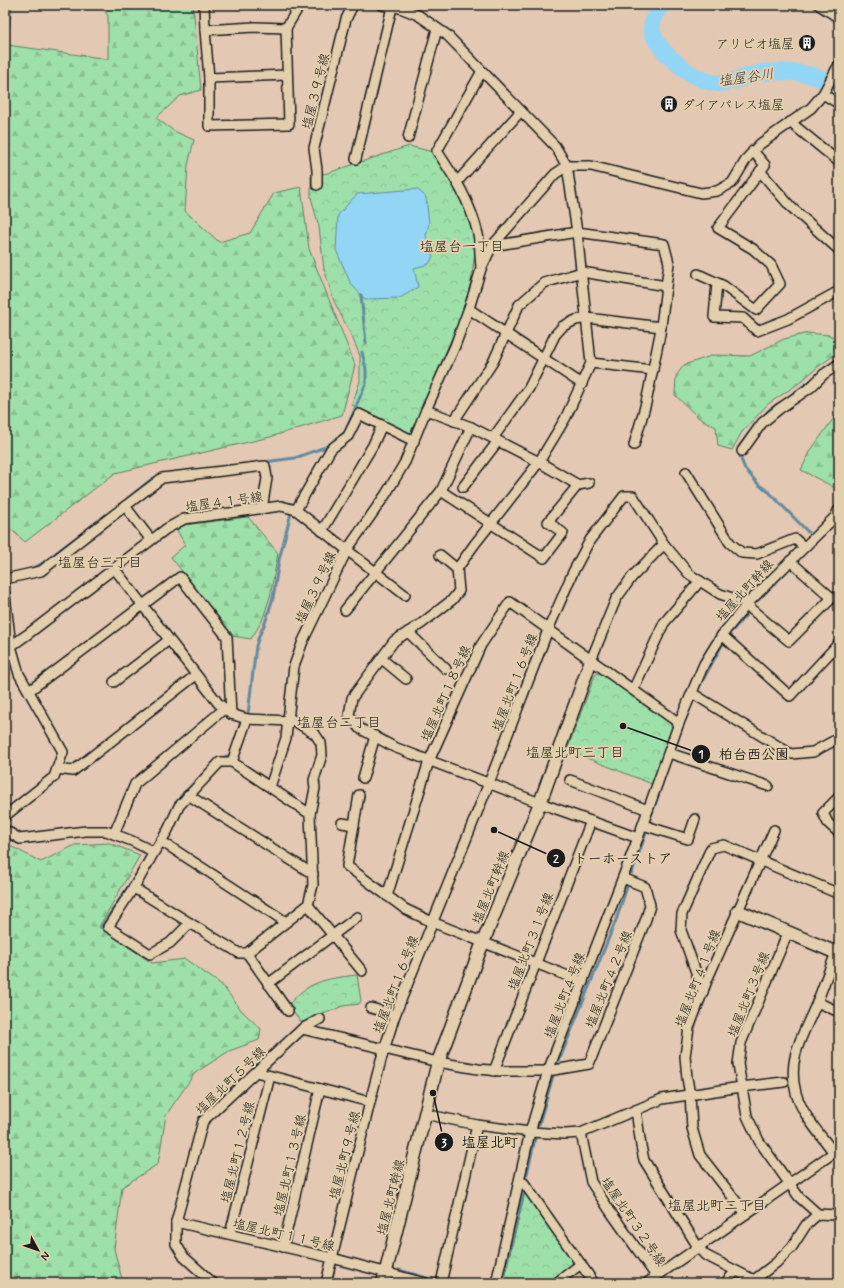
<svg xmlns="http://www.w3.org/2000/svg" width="844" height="1288" font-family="Mynerve,'Klee One',sans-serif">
<defs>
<pattern id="forest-firs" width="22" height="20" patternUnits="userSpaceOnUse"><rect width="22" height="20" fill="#9ee0aa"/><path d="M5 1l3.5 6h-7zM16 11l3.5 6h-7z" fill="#88c092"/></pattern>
<pattern id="park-crowns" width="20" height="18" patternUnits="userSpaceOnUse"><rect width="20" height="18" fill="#9ee0aa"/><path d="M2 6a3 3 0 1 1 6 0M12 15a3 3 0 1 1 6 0" fill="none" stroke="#88c092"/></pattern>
</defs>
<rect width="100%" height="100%" fill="#e3c8b3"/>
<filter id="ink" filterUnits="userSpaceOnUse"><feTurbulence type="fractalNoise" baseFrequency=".025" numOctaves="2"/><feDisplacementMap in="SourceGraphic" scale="8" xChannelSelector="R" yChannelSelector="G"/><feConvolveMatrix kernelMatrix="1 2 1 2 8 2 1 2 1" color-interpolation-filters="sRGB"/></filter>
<g filter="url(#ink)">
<!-- forest -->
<g fill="url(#forest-firs)" stroke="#5d7e63">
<path d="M5 5H12L7 45 108 59V16L101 5H193L201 90 180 96 156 118 174 131 194 140 188 165 185 211 219 242 250 233 274 193 301 187 309 249 355 365 342 415 270 437 115 473 25 542 5 524Z"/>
<path d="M808 333 829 335 839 339V352L819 366 798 384 768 404 742 432 732 450 718 446 716 427 699 418 675 395 676 376 684 365 714 355 750 356 784 339Z"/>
<path d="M839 413V490L801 470 811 450 836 415Z"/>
<path d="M248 517 278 553 270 597 262 621 251 639 232 636 171 557 185 545 177 530 184 525Z"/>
<path d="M5 843 41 862 75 845 109 843 140 855 99 927 152 963 185 959 222 985 242 1011 261 1029 259 1040 229 1051 195 1073 166 1115 158 1164 122 1187 114 1249 123 1283H24L5 1279Z"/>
</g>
<!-- park -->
<g fill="url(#park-crowns)" stroke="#5d7e63">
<path d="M409 146 433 152 456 186 470 220 476 243 472 276 466 304 411 435 352 405 360 381V356L353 339 334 301 324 269 319 227 311 197V176L328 173Z"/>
<path d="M601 672 670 723 672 728 652 784 567 750 595 675Z"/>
<path d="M357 975 361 1001 359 1004 343 1006 306 1021 301 1022 288 1005C293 1000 298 994 304 990 319 979 339 977 357 975Z"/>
<path d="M525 1193H527L573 1260 571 1266 548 1283H503Z"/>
</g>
<!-- water -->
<path fill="#93d5f5" stroke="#638b9e" d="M417 189 426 197 429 223 426 236 433 256 429 264 414 268 418 287 400 298 365 299 351 284 336 250 338 215 357 194Z"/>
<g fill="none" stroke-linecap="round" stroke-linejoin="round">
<!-- stream -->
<g stroke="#638b9e" stroke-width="3">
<path d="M361 295 366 343"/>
<path d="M826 367 839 358"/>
<path d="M787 398 813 379"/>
<path d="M764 416 769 410 779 403"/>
<path d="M754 427 739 447V454L745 469 759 485 769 492 808 532"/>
<path d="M333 442 345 432 366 383V369L362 352"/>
<path d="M264 462 295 458 328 446"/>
<path d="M127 499 152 479 158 477"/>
<path d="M30 569 40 565 81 534"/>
<path d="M758 600 786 572"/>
<path d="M732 631 746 615"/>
<path d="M698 689 722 645"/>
<path d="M248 714 256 646 259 636 265 623 273 598 279 560 291 513"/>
<path d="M680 733 688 712"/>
<path d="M221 758 231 755 232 754"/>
<path d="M178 802 181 796 195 782"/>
<path d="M650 819 666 772"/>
<path d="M632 873 647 830"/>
<path d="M101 927 140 869"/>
<path d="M559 1061 616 920 627 887"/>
<path d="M539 1124 553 1076"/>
<path d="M527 1174 535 1139"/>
<path d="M399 1270 434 1280"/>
<path d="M448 1283H449"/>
<path d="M501 1283 523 1194"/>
</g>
<!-- river -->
<path stroke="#93d5f5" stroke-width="17" d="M662 5C657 10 651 22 652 30 656 51 693 80 715 83 729 85 743 77 756 74 771 70 799 72 814 76 822 79 831 84 839 87"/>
<!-- street casing -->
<g stroke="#1c1c1c" stroke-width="12">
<g id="street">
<path d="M204 5 205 30 209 78V126L289 124 286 28 300 5"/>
<path d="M382 5 400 8 418 15 447 35 555 146 567 166 577 232 591 363 565 419 539 462 474 545 457 569 459 591 452 600 421 624 394 641 352 698 349 715 359 728 394 747 540 803 638 838"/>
<path d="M819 5 839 18"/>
<path d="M205 30 254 27 286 28"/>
<path d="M209 78 287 75"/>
<path d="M823 94 839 104"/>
<path d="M790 122 839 162"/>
<path d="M408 138 437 29"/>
<path d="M356 159 392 7"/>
<path d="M760 171 790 206 839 250"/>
<path d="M457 182 521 111"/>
<path d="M317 185V170L314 148 346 19 353 5"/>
<path d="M492 246 577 232 664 244 669 263 660 334 646 403 634 445"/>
<path d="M481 268C480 257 480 244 478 234 470 201 455 178 437 151L482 71"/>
<path d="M698 274 724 286 756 310 780 284 771 265 753 249 718 228 765 165 753 151"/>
<path d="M717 283 714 317 743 318 757 331 788 319 839 291"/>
<path d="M469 309 582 384"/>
<path d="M591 363 653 370"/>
<path d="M426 410 471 427 539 462 578 485 548 522 563 533 544 558 441 491"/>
<path d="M454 421 493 362 519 305 544 283 582 272 666 286"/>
<path d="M493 438 529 388 555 335 563 326 576 320 587 318 661 327"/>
<path d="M742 451 762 423 779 409 811 387 824 374 839 364"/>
<path d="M686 472 730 543 742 553 757 554 795 539 804 547"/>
<path d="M578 485 589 483"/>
<path d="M463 487 498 441"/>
<path d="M125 506 151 540"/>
<path d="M322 531 373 445 382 425"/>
<path d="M440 555 457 569"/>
<path d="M114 568 218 703 231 714 247 719 232 762"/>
<path d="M5 579 41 571 86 536 162 478 265 466 267 478 262 509"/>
<path d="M5 595 11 646 19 674 63 752 54 777 5 816"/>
<path d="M405 595 347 550 386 494 405 462 426 410 455 346 470 305 481 269 492 246 555 174 567 166H591L701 193 717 191 732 183 747 158 760 144 811 108 823 94 839 64"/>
<path d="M345 610 441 491 471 427"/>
<path d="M408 632 446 669"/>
<path d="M722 635 790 696 839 643"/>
<path d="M5 648 11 646 28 634 166 529 184 519 281 506 296 510"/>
<path d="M382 659 406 679"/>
<path d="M591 660 616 599 632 577 664 544"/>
<path d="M114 682 169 640"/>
<path d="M633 690 664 623 700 581"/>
<path d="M29 691 180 577 227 637 231 714"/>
<path d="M692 693 791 754 813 752 839 738"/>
<path d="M288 717 315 734 321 743 322 755 314 780 315 788 310 814"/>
<path d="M247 719 288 721"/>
<path d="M669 753 768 786"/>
<path d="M57 769 73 771 196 675"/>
<path d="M363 778 375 736"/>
<path d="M570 780 648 810"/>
<path d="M270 787 286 738 294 666 303 641 347 550 296 510 331 449 348 436 359 414 414 441"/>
<path d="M188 795 313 874"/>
<path d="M359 795 347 866 405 909 432 922 583 982"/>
<path d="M839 797 823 813 828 823 839 833"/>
<path d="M342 823 354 825"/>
<path d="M643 825 688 839 695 819"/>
<path d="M5 830 20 839 86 831H106L132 841 154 852 168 830 179 806 220 762H232L310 814 313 885 308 905 247 953H239L190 923 170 943 150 954 108 927 139 879 154 852"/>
<path d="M114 834 135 784 224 709"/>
<path d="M161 841 286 922"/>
<path d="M134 888 190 923"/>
<path d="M387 896 429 761 481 645 510 602 679 723 704 664 722 635 748 603 838 514 839 515"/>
<path d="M308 905 362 971"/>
<path d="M788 932 741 1043 738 1064 747 1116 759 1141 799 1197 818 1214 836 1215 839 1213"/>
<path d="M247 953 288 1011"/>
<path d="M268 984 357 917"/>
<path d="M703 992 681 930 682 914 711 848 724 845 839 894"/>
<path d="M817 1002 839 1012"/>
<path d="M371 1008 395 1015"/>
<path d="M302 1029 320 1019"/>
<path d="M494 1071 591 821"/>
<path d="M256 1072 370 1102 326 1283"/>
<path d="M370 1102 381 1060 395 1015 489 783 548 630 573 572 590 540 624 496H633L664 544 689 574 720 594 748 603 751 609 789 641 832 598 790 561"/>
<path d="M636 1110 641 1146 644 1160 698 1247 705 1255 754 1280 776 1263 792 1247 806 1225 818 1214"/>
<path d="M425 1114 477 1125"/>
<path d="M581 1133 591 1182 610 1211 656 1276"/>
<path d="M834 1153C821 1135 802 1115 796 1093 786 1057 805 1032 818 1000 825 982 831 964 839 946"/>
<path d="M519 1182 524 1183 594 1283"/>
<path d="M746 1214 700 1155 692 1128 690 1095 687 1078 685 1056 689 1028 708 978 774 830"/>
<path d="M176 1222 332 1258 425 1283"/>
<path d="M230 1234 270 1076"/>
<path d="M283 1247 320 1089"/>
<path d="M213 1283 184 1257 176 1244V1222L203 1121 302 1029 438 1062 478 1069 501 1071H548L589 1064 646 919 650 905 645 887 623 878"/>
<path d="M441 1283 477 1125 530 1132 565 1134 581 1133 662 1099 741 1087 784 1082"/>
<path d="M496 1283 530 1132 548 1071 638 838 679 723"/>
<path d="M556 1283 581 1264"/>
<path d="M647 1283 839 1149"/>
<path d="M725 1283 736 1271"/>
</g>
</g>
<!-- secondary casing -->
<g stroke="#1c1c1c" stroke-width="15">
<g id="secondary">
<path d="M838 514 839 512"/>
<path d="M738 911 839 954"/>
<path d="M383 1283 438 1062 483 942 540 803 591 660"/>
</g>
</g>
<!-- street -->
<use href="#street" stroke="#e3cfae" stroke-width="9"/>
<!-- secondary -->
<use href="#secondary" stroke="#e3cfae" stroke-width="12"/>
</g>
</g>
<!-- icons -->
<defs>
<g id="building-disc" transform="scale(0.9)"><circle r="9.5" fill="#1c1c1c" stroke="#e3cfae"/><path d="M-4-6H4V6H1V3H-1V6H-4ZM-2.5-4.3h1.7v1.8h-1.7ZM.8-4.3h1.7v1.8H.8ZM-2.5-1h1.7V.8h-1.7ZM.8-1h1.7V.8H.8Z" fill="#fff"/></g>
</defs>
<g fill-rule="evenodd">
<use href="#building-disc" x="807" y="43"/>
<use href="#building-disc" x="669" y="104"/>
</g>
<g text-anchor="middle" stroke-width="4" stroke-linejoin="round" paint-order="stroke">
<!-- poi labels -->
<g font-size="13" fill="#1c1c1c" stroke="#e3cfae" text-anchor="end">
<text x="794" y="48">アリピオ塩屋</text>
<text x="682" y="109" text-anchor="start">ダイアパレス塩屋</text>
</g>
<!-- street labels -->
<g font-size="13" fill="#1c1c1c" stroke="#e3cfae">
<text transform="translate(315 91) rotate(-76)" y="5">塩屋３９号線</text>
<text transform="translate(224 501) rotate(-8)" y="5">塩屋４１号線</text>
<text transform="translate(315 587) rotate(-65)" y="5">塩屋３９号線</text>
<text transform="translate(744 590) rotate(-48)" y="5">塩屋北町幹線</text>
<text transform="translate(514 682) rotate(-69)" y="5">塩屋北町１６号線</text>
<text transform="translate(445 693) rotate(-66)" y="5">塩屋北町１８号線</text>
<text transform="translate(490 887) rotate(-68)" y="5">塩屋北町幹線</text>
<text transform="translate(530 941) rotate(-69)" y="5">塩屋北町３１号線</text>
<text transform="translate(697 978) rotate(-69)" y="5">塩屋北町４１号線</text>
<text transform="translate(608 979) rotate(-68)" y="5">塩屋北町４２号線</text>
<text transform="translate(395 984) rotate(-69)" y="5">塩屋北町１６号線</text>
<text transform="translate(748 994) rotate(-68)" y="5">塩屋北町３号線</text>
<text transform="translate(564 995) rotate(-69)" y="5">塩屋北町４号線</text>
<text transform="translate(230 1080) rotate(-44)" y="5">塩屋北町５号線</text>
<text transform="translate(237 1152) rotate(-76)" y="5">塩屋北町１２号線</text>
<text transform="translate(344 1155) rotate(-76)" y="5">塩屋北町９号線</text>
<text transform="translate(289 1165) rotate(-77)" y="5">塩屋北町１３号線</text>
<text transform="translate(390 1197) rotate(-76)" y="5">塩屋北町幹線</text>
<text transform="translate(634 1221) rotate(56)" y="5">塩屋北町３２号線</text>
<text transform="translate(284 1234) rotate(13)" y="5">塩屋北町１１号線</text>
</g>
<!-- water labels -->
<g font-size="14" font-style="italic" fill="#344147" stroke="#e3cfae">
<text transform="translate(746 77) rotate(-8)" y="5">塩屋谷川</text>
</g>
<!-- neighbourhood labels -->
<g font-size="14" fill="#1c1c1c" stroke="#e3cfae">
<text x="462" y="251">塩屋台一丁目</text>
<text x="100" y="567">塩屋台三丁目</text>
<text x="339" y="727">塩屋台二丁目</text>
<text x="575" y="757">塩屋北町三丁目</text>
<text x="717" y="1210">塩屋北町二丁目</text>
</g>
</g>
<!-- callouts -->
<path fill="none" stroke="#1c1c1c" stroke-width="1.5" d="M623 726L701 754M494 830L556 858M433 1093L444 1142"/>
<g fill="#1c1c1c" stroke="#e3cfae" stroke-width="1.5">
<circle cx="623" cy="726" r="4"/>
<circle cx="494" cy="830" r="4"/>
<circle cx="433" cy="1093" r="4"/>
<circle cx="701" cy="754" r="10"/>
<circle cx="556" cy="858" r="10"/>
<circle cx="444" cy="1142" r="10"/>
</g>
<g font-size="12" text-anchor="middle" font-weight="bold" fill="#fff">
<text x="701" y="758">1</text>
<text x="556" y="863">2</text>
<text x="444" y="1147">3</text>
</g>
<g font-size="14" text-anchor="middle" font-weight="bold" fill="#1c1c1c" stroke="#e3cfae" stroke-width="4" stroke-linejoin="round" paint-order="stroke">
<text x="754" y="759">柏台西公園</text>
<text x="623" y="863">トーホーストア</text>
<text x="490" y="1147">塩屋北町</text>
</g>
<!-- margin -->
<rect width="844" height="1288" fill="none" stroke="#e3cfae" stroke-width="20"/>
<rect x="10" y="10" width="824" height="1268" fill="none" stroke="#1c1c1c" stroke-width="1.5" filter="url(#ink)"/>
<!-- north arrow -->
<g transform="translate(38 1250) rotate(130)" stroke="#e3cfae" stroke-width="3" paint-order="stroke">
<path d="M0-3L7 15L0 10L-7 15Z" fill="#1c1c1c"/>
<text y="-6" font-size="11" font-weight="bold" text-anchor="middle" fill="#1c1c1c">N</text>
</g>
</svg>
